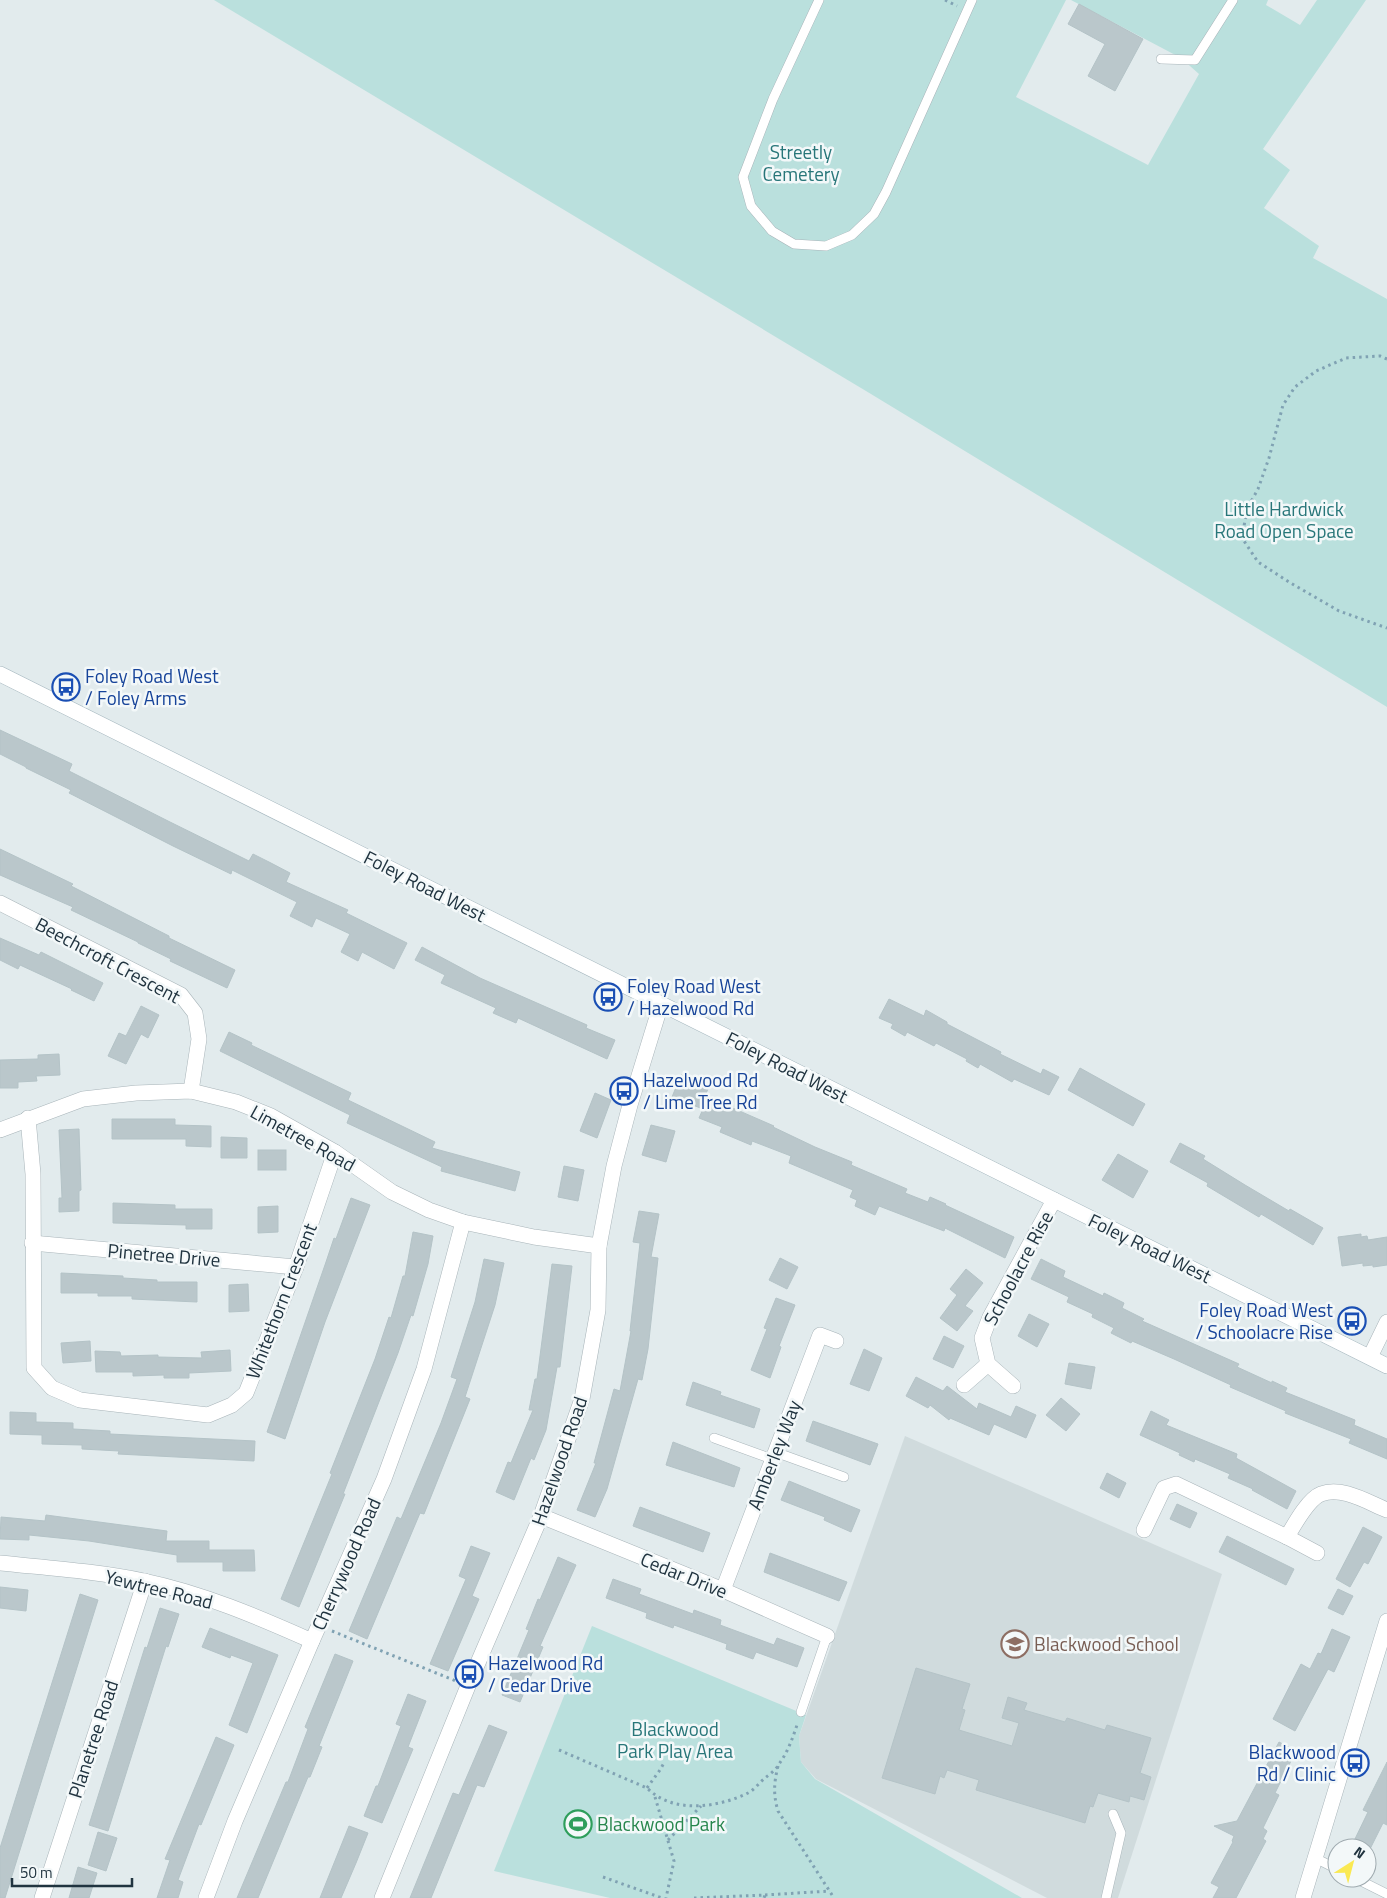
<svg xmlns="http://www.w3.org/2000/svg" width="1387" height="1898" font-family="'Titillium Web',sans-serif">
<rect width="100%" height="100%" fill="#e2ebed"/>
<!-- built -->
<path fill="#d0dbdd" d="M905 1436 1222 1574 1118 1898H1047L816 1779 801 1762 799 1736Z"/>
<!-- green -->
<g fill="#bae0dd">
<path d="M214 0H1066L1016 97 1148 165 1199 74 1181 58 1071 0H1268L1266 5 1300 25 1317 0H1366L1263 149 1290 170 1264 208 1319 246 1313 258 1387 299V707L866 391Z"/>
<path d="M592 1626 806 1715 799 1736 801 1762 815 1779 1022 1898H610L494 1871Z"/>
</g>
<!-- building -->
<g fill="#bac7cb" stroke="#b4c3c7">
<path d="M1079 4 1143 39 1115 91 1088 76 1105 44 1068 24Z"/>
<path d="M0 730 72 764 69 771 170 822 249 861 253 854 269 862 290 873 286 882 348 910 346 913 407 943 394 969 362 952 358 961 341 952 350 934 316 918 312 927 290 916 297 902 232 870 231 874 173 846 69 793 71 790 26 768V767L0 754Z"/>
<path d="M0 849 73 884 71 886 169 936V938L235 970 227 988 170 961 171 959 138 943V942L71 910 73 907 0 875Z"/>
<path d="M0 938 39 955 41 952 103 983 94 1001 71 990 72 989 20 965 18 969 0 960Z"/>
<path d="M422 947 480 978 587 1025 586 1028 615 1040 607 1059 518 1018 516 1023 493 1013 496 1008 441 983 445 975 415 960Z"/>
<path d="M889 999 924 1016 926 1010 947 1022V1024L1001 1052 1000 1054 1041 1074 1043 1069 1059 1077 1049 1095 1014 1079 1012 1082 980 1064 978 1068 966 1061 967 1059 936 1043 934 1046 907 1032 905 1036 891 1028 893 1024 879 1018Z"/>
<path d="M141 1006 159 1015 148 1038 141 1034 126 1064 108 1056 119 1033 126 1036Z"/>
<path d="M229 1032 252 1043 251 1045 351 1093 348 1100 435 1142 432 1148 520 1172 515 1191 441 1171 442 1167 347 1123 350 1115 220 1051Z"/>
<path d="M59 1054 60 1075 36 1076 37 1081 18 1082V1088H0V1060L38 1059V1055Z"/>
<path d="M1080 1068 1145 1104 1133 1126 1068 1090Z"/>
<path d="M681 1075 710 1084 705 1096 774 1126 773 1127 815 1147 852 1162 851 1165 907 1189 905 1193 928 1202 930 1197 946 1204 945 1205 1014 1237 1005 1258 945 1228 944 1231 879 1206 875 1215 855 1206 857 1200 850 1197 853 1190 789 1163 791 1156 752 1141 751 1145 720 1132 722 1127 699 1118 703 1109 672 1097Z"/>
<path d="M595 1093 611 1100 597 1138 580 1131Z"/>
<path d="M112 1119H175V1125L211 1126V1147L186 1146V1139H112Z"/>
<path d="M651 1125 675 1131 666 1162 642 1155Z"/>
<path d="M79 1129 81 1190 79 1191V1211L59 1212V1198H62L59 1130Z"/>
<path d="M221 1137 247 1138V1158H221Z"/>
<path d="M1180 1143 1205 1156 1203 1159 1245 1185 1289 1211 1290 1209 1323 1228 1313 1245 1261 1214 1259 1217 1207 1186 1208 1183 1170 1162Z"/>
<rect x="258" y="1150" width="28" height="20"/>
<path d="M1118 1154 1148 1171 1133 1198 1102 1180Z"/>
<path d="M564 1166 584 1170 578 1201 558 1197Z"/>
<path d="M351 1198 370 1205 325 1322 285 1439 267 1432 326 1262 334 1238 336 1239Z"/>
<path d="M113 1203 175 1205V1209H212V1229H186V1225L113 1223Z"/>
<path d="M278 1206V1232L258 1233V1207Z"/>
<path d="M639 1211 659 1214 651 1257 658 1258 648 1349 642 1380 638 1379 607 1489 595 1517 577 1510 596 1463H594L614 1389 620 1391 631 1331H630L640 1243 633 1242Z"/>
<path d="M413 1232 433 1236 428 1264 413 1316 411 1315 398 1353 343 1494H345L299 1607 281 1599 332 1474 330 1473 375 1359 389 1317 391 1318 403 1276H405Z"/>
<path d="M1361 1234V1237L1367 1236 1368 1240 1387 1237V1265L1373 1267V1265L1363 1266V1263L1342 1266 1338 1237Z"/>
<path d="M780 1258 798 1267 787 1289 769 1280Z"/>
<path d="M484 1259 504 1263 495 1305 465 1397 470 1399 424 1514 420 1513 367 1639 349 1631 397 1517 401 1519 441 1423 457 1379 451 1377 475 1302Z"/>
<path d="M1041 1259 1065 1271 1063 1277 1103 1296 1104 1293 1124 1303 1122 1308 1144 1319 1142 1321 1239 1364 1237 1367 1272 1383V1381L1287 1388 1285 1392 1355 1420 1354 1425 1387 1439V1459L1349 1443 1351 1439 1285 1413 1286 1411 1230 1387 1231 1385 1174 1359 1132 1341 1131 1343 1111 1333 1114 1328 1092 1317 1093 1314 1067 1302 1069 1297 1031 1279Z"/>
<path d="M552 1264 572 1266 560 1367H557L546 1430 534 1460 531 1458 514 1500 496 1492 508 1462 511 1463 533 1410H529L535 1379H537Z"/>
<path d="M966 1269 983 1283 965 1306 973 1311 957 1331 940 1318 957 1295 950 1289Z"/>
<path d="M61 1273 123 1276V1278L157 1280V1282H197V1302L132 1299V1296H98V1293H61Z"/>
<path d="M248 1284 249 1311 229 1312V1285Z"/>
<path d="M776 1298 795 1305 779 1346 781 1347 770 1378 751 1370 767 1329 764 1328Z"/>
<path d="M1029 1314 1049 1324 1037 1347 1018 1336Z"/>
<path d="M944 1336 964 1346 953 1368 933 1359Z"/>
<path d="M90 1341 91 1361 63 1363 61 1343Z"/>
<path d="M864 1349 882 1358 869 1391 850 1384Z"/>
<path d="M230 1350 231 1371 189 1373V1378H164V1375L133 1376V1372H96L95 1351 120 1352 121 1356 158 1355V1357L202 1358 201 1352Z"/>
<path d="M1069 1363 1095 1367 1091 1389 1065 1384Z"/>
<path d="M916 1377 943 1391 947 1386 977 1409 979 1403 1011 1417 1016 1406 1036 1415 1026 1438 994 1424 989 1435 950 1418 949 1420 930 1405 928 1408 906 1396Z"/>
<path d="M693 1382 721 1392 720 1395 760 1409 754 1428 686 1405Z"/>
<path d="M1061 1398 1080 1414 1066 1431 1046 1415Z"/>
<path d="M1151 1411 1169 1420 1166 1425 1237 1454 1236 1458 1296 1491 1287 1509 1252 1490 1253 1489 1228 1478 1230 1474 1195 1459 1194 1462 1179 1455 1180 1453 1140 1435Z"/>
<path d="M10 1412 36 1413V1422L73 1423V1429L110 1431V1434L255 1441 254 1461 118 1454 119 1451 82 1449V1445L42 1444V1435L10 1434Z"/>
<path d="M813 1421 878 1444 870 1465 806 1441Z"/>
<path d="M673 1442 740 1468 734 1487 666 1465Z"/>
<path d="M1107 1473 1126 1483 1119 1498 1100 1488Z"/>
<path d="M789 1481 860 1510 851 1532 824 1520 825 1517 781 1500Z"/>
<path d="M1177 1504 1197 1513 1190 1528 1170 1519Z"/>
<path d="M640 1507 710 1533 703 1552 633 1526Z"/>
<path d="M46 1515 167 1531 166 1541H209V1550H254L255 1571H223V1562H177V1555L89 1541 29 1535V1540L0 1539 1 1517 45 1521Z"/>
<path d="M1363 1527 1382 1537 1368 1564 1364 1562 1350 1587 1336 1579Z"/>
<path d="M1227 1536 1294 1569 1286 1585 1219 1552Z"/>
<path d="M471 1546 490 1553 472 1596 479 1599 448 1671 430 1664 466 1579 459 1576Z"/>
<path d="M770 1553 847 1582 839 1601 764 1572Z"/>
<path d="M558 1557 576 1565 540 1646 543 1647 520 1702 502 1695 529 1630 526 1629 538 1599 540 1600Z"/>
<path d="M613 1579 641 1589 639 1594 693 1614 694 1610 721 1620 720 1625 774 1645 777 1638 804 1648 797 1667 756 1652 753 1659 726 1649 727 1644 674 1625 673 1628 646 1618 647 1613 606 1598Z"/>
<path d="M0 1587 28 1590 26 1611 0 1608Z"/>
<path d="M1338 1589 1353 1596 1343 1615 1328 1608Z"/>
<path d="M80 1594 98 1600 5 1898H0V1848Z"/>
<path d="M160 1608 179 1614 168 1647 166 1646 108 1831 89 1825 145 1647 147 1648Z"/>
<path d="M210 1628 278 1655 247 1733 229 1725 253 1663 231 1655 230 1658 202 1647Z"/>
<path d="M1332 1629 1350 1637 1334 1672 1328 1669 1295 1731 1273 1719 1301 1664 1310 1669 1318 1653 1321 1654Z"/>
<path d="M335 1654 353 1661 319 1746 322 1747 310 1777H308L258 1898H237L286 1782H288L308 1729 305 1727Z"/>
<path d="M916 1668 970 1684 962 1709 965 1710 959 1730 1012 1746 1019 1723 1002 1718 1008 1697 1027 1703 1024 1710 1065 1722 1067 1718 1105 1730 1107 1725 1151 1738 1140 1773 1151 1777 1144 1800 1130 1796 1129 1802 1098 1793 1093 1807 1090 1806 1085 1823 976 1790 979 1780 947 1770 944 1778 940 1776 935 1794 882 1778Z"/>
<path d="M408 1694 426 1701 408 1747 413 1749 382 1823 364 1816 376 1786H378L401 1726 396 1724Z"/>
<path d="M489 1725 507 1732 484 1787 477 1785 431 1898H410L453 1793 459 1795Z"/>
<path d="M216 1737 234 1745 201 1825 199 1824 178 1880 183 1882 178 1898H157L170 1860 165 1859Z"/>
<path d="M1279 1742 1296 1751 1275 1793 1279 1795 1263 1828 1267 1831 1263 1839 1266 1841 1236 1898H1213L1219 1887 1211 1883 1233 1842 1232 1841 1234 1836 1214 1826 1237 1821Z"/>
<path d="M1387 1762V1825L1383 1823 1370 1849 1354 1841 1368 1812 1363 1810Z"/>
<path d="M349 1826 368 1833 356 1863 341 1898H320Z"/>
<path d="M98 1832 117 1838 106 1871 88 1865Z"/>
<path d="M78 1867 97 1873 89 1898H69Z"/>
</g>
<g fill="none" stroke-linecap="round" stroke-linejoin="round">
<!-- lane casing -->
<g stroke="#a8b4b9" stroke-width="10">
<g id="lane">
<path d="M819 0 773 99 743 177 751 206 772 231 794 244 826 246 852 235 874 214 886 192 972 0"/>
<path d="M1161 59 1195 60 1233 0"/>
<path d="M714 1438 772 1459"/>
<path d="M775 1452 844 1477"/>
<path d="M801 1712 827 1636"/>
<path d="M1315 1858 1337 1869"/>
<path d="M1355 1878 1387 1894"/>
<path d="M1106 1898 1121 1833 1113 1814"/>
</g>
</g>
<!-- street casing -->
<g stroke="#a8b4b9" stroke-width="16">
<g id="street">
<path d="M0 903 181 995 195 1013 199 1039 191 1091"/>
<path d="M28 1118 33 1174 34 1368 52 1388 80 1400 208 1415 232 1405 246 1393 296 1267 335 1152"/>
<path d="M0 1130 83 1099 136 1093 191 1091 236 1102 271 1116 335 1152 392 1192 429 1210 463 1222 534 1237 599 1246"/>
<path d="M32 1243 296 1267"/>
<path d="M1370 1357 1387 1322"/>
<path d="M964 1385 988 1364"/>
<path d="M1013 1386 988 1364 982 1338 990 1317 1054 1200"/>
<path d="M541 1516 723 1590 827 1636"/>
<path d="M1144 1530 1164 1488 1176 1484 1287 1537 1317 1553"/>
<path d="M1287 1537C1294 1525 1308 1499 1321 1494 1342 1486 1367 1502 1387 1510"/>
<path d="M0 1563C48 1568 96 1571 144 1581 202 1593 258 1617 312 1641"/>
<path d="M723 1590 820 1335 836 1341"/>
<path d="M42 1898 145 1581"/>
<path d="M206 1898 235 1821 312 1641 384 1479 424 1369 463 1222"/>
<path d="M382 1898 468 1686 541 1516 582 1399 598 1310 599 1246 614 1166 630 1105 661 1004"/>
<path d="M1303 1898 1387 1621"/>
</g>
</g>
<!-- secondary casing -->
<g stroke="#a3b5bd" stroke-width="16">
<path id="secondary" d="M0 674 1387 1366"/>
</g>
<!-- path -->
<g stroke="#80a2b3" stroke-width="3" stroke-dasharray="2.5 4" stroke-linecap="butt">
<path d="M945 0 957 6"/>
<path d="M1387 359 1380 356 1346 358 1316 371 1295 387 1283 405 1269 458 1258 489 1247 509 1242 538 1258 562 1289 582 1339 611 1387 628"/>
<path d="M332 1631 456 1681"/>
<path d="M559 1750 647 1788C673 1814 717 1808 748 1793 754 1790 760 1782 765 1778 770 1774 776 1770 779 1764 788 1752 793 1737 798 1722"/>
<path d="M778 1766C774 1783 773 1794 778 1811L834 1898"/>
<path d="M647 1788 660 1770 665 1761"/>
<path d="M655 1797 674 1861 666 1898"/>
<path d="M668 1840 701 1806"/>
<path d="M603 1877 662 1898"/>
<path d="M765 1895 830 1891"/>
<path d="M694 1898 765 1895 764 1898"/>
</g>
<!-- lane -->
<use href="#lane" stroke="#fff" stroke-width="9"/>
<!-- street -->
<use href="#street" stroke="#fff" stroke-width="15"/>
<!-- secondary -->
<use href="#secondary" stroke="#fff" stroke-width="15"/>
</g>
<!-- icons -->
<defs>
<g id="bus-ring" transform="scale(1.4375)"><circle r="9.5" fill="#f3f8f9" stroke="#1a4fb4" stroke-width="1.5"/><path d="M-5-6H5V4H4V6H2V4H-2V6H-4V4H-5ZM-3.5-4V0h7V-4ZM-3.5 1.2v1.5H-2V1.2ZM2 1.2v1.5H3.5V1.2Z" fill="#1a4fb4"/></g>
<g id="school-ring" transform="scale(1.4375)"><circle r="9.5" fill="#f3f8f9" stroke="#8d6e63" stroke-width="1.5"/><path d="M0-5L7-2L0 1L-7-2ZM-4 1L0 2.5L4 1V4Q0 6-4 4Z" fill="#8d6e63"/></g>
<g id="stadium-ring" transform="scale(1.4375)"><circle r="9.5" fill="#f3f8f9" stroke="#2e9e5b" stroke-width="1.5"/><path d="M0-5a6.5 5 0 1 0 0 10a6.5 5 0 1 0 0-10ZM-3.5-1.8h7v3.6h-7Z" fill="#2e9e5b"/></g>
</defs>
<g fill-rule="evenodd">
<use href="#bus-ring" x="66" y="687"/>
<use href="#bus-ring" x="608" y="997"/>
<use href="#bus-ring" x="624" y="1091"/>
<use href="#bus-ring" x="1352" y="1321"/>
<use href="#school-ring" x="1015" y="1644"/>
<use href="#bus-ring" x="469" y="1674"/>
<use href="#bus-ring" x="1355" y="1763"/>
<use href="#stadium-ring" x="578" y="1824"/>
</g>
<g text-anchor="middle" stroke-width="5" stroke-linejoin="round" paint-order="stroke">
<!-- park labels -->
<g font-size="19" fill="#287679" stroke="#f3f8f9">
<text x="801" y="159">Streetly<tspan x="801" dy="22">Cemetery</tspan></text>
<text x="1284" y="516">Little Hardwick<tspan x="1284" dy="22">Road Open Space</tspan></text>
<text x="675" y="1736">Blackwood<tspan x="675" dy="22">Park Play Area</tspan></text>
</g>
<!-- transit labels -->
<g font-size="19" fill="#164399" stroke="#f3f8f9" text-anchor="start">
<text x="85" y="683">Foley Road West<tspan x="85" dy="22">/ Foley Arms</tspan></text>
<text x="627" y="993">Foley Road West<tspan x="627" dy="22">/ Hazelwood Rd</tspan></text>
<text x="643" y="1087">Hazelwood Rd<tspan x="643" dy="22">/ Lime Tree Rd</tspan></text>
<text x="1333" y="1317" text-anchor="end">Foley Road West<tspan x="1333" dy="22">/ Schoolacre Rise</tspan></text>
<text x="488" y="1670">Hazelwood Rd<tspan x="488" dy="22">/ Cedar Drive</tspan></text>
<text x="1336" y="1759" text-anchor="end">Blackwood<tspan x="1336" dy="22">Rd / Clinic</tspan></text>
</g>
<!-- street labels -->
<g font-size="19" fill="#213440" stroke="#f3f8f9">
<text transform="translate(425 886) rotate(27)" y="7">Foley Road West</text>
<text transform="translate(108 960) rotate(28)" y="7">Beechcroft Crescent</text>
<text transform="translate(787 1067) rotate(27)" y="7">Foley Road West</text>
<text transform="translate(303 1138) rotate(29)" y="7">Limetree Road</text>
<text transform="translate(1150 1248) rotate(26)" y="7">Foley Road West</text>
<text transform="translate(164 1255) rotate(5)" y="7">Pinetree Drive</text>
<text transform="translate(1018 1268) rotate(-62)" y="7">Schoolacre Rise</text>
<text transform="translate(281 1301) rotate(-69)" y="7">Whitethorn Crescent</text>
<text transform="translate(774 1455) rotate(-69)" y="7">Amberley Way</text>
<text transform="translate(559 1461) rotate(-71)" y="7">Hazelwood Road</text>
<text transform="translate(346 1564) rotate(-66)" y="7">Cherrywood Road</text>
<text transform="translate(684 1575) rotate(22)" y="7">Cedar Drive</text>
<text transform="translate(159 1589) rotate(14)" y="7">Yewtree Road</text>
<text transform="translate(93 1739) rotate(-72)" y="7">Planetree Road</text>
</g>
<!-- education labels -->
<g font-size="19" fill="#785e54" stroke="#f3f8f9" text-anchor="start">
<text x="1034" y="1651">Blackwood School</text>
</g>
<!-- leisure labels -->
<g font-size="19" fill="#27864d" stroke="#f3f8f9" text-anchor="start">
<text x="597" y="1831">Blackwood Park</text>
</g>
</g>
<!-- north arrow -->
<g transform="translate(1352 1863) rotate(36)"><circle r="24" fill="#f3f8f9" stroke="#9faaaf"/>
<path d="M0-4L9 19L0 12L-9 19Z" fill="#fae953"/>
<text y="-8" font-size="14" font-weight="bold" text-anchor="middle" fill="#213440">N</text>
</g>
<!-- scale -->
<path d="M12 1878v8h120v-8" fill="none" stroke="#213440" stroke-width="2.5"/>
<text x="20" y="1878" font-size="15" fill="#213440" stroke="#f3f8f9" stroke-width="4" paint-order="stroke">50 m</text>
</svg>
